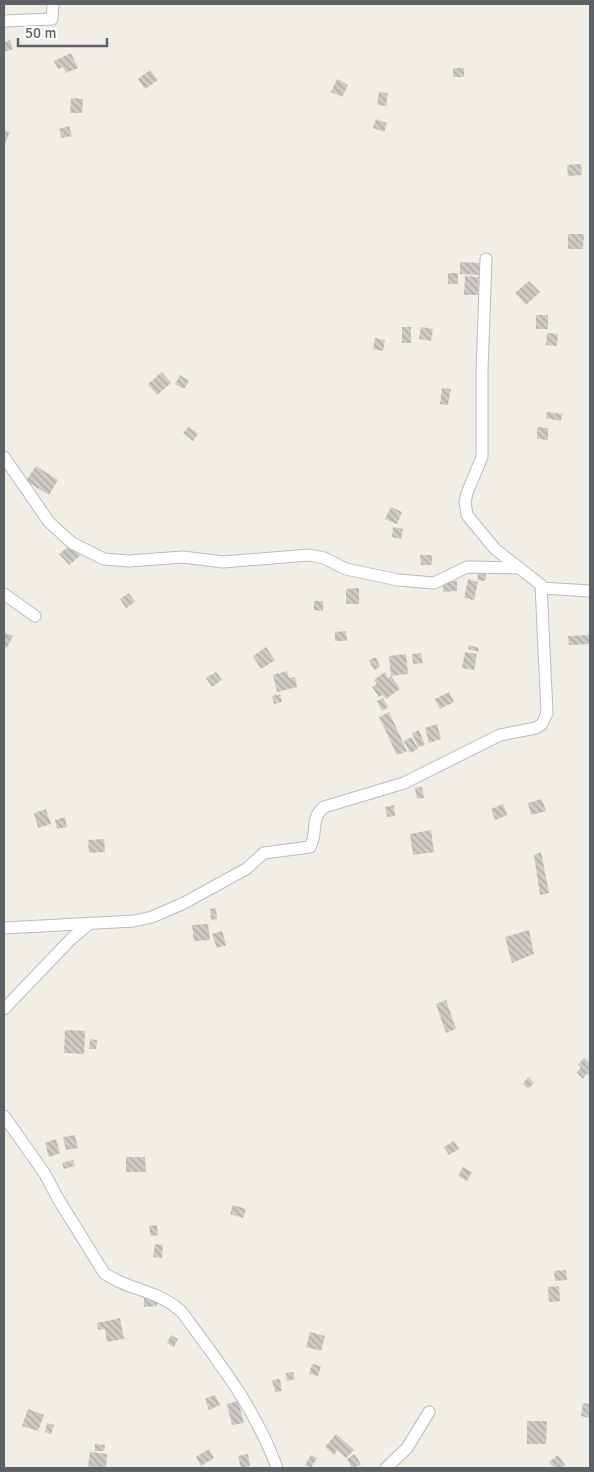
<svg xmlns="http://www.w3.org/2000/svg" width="594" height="1472" font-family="Signika,sans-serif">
<defs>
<pattern id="building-back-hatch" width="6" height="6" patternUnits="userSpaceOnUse" patternTransform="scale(1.25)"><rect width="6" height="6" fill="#cecac5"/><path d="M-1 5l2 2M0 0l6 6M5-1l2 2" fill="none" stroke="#aaa7a4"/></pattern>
</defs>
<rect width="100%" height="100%" fill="#f1eee6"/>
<!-- building -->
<g fill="url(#building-back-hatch)">
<path d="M10 40 13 49 4 52V42Z"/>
<path d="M71 53 78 68 66 73 63 67 58 69 54 61Z"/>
<rect x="453" y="68" width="11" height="9"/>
<path d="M150 70 158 80 145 89 138 79Z"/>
<path d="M337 79 348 85 342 97 331 92Z"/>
<path d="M379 92 388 93 386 106 377 105Z"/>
<path d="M71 98 83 99 82 113H70Z"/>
<path d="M376 119 387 123 384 132 373 128Z"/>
<path d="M69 126 72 136 62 138 59 129Z"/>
<path d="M4 130 10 132 5 143 4 142Z"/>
<path d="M581 164 582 175 568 176 567 165Z"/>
<path d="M568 234H584L583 249H568Z"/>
<path d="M460 262 480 263V275L460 274Z"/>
<rect x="448" y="273" width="10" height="11"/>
<path d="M465 276 479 277 478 295H464Z"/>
<path d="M529 281 540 292 526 305 515 293Z"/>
<rect x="536" y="315" width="12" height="14"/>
<rect x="402" y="327" width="9" height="16"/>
<path d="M421 327 433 329 431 341 419 339Z"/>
<path d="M547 333 558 334 557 346 546 345Z"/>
<path d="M375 338 385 340 383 351 373 349Z"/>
<path d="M162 372 171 383 157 395 148 384Z"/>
<path d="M180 375 189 381 184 389 175 384Z"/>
<path d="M442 388 451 389 448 405 440 404Z"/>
<path d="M547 412 562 414 561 421 546 418Z"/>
<path d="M189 427 198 434 193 441 183 433Z"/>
<path d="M537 427 548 428V440L537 439Z"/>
<path d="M36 466 58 480 49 495 26 481Z"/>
<path d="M391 507 402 512 397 524 385 519Z"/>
<path d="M393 527 403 529 401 539 392 537Z"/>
<path d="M72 544 81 555 69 565 59 554Z"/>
<path d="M420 555H432V565H421Z"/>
<path d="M478 573 486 574 485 581 477 580Z"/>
<path d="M468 579 478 582 474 600 464 598Z"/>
<path d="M457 581V591L443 592V582Z"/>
<path d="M359 588V604H346V589Z"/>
<path d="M129 593 135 602 126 608 120 599Z"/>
<path d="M314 601H323V611L314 610Z"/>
<path d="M346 631 347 641H335V632Z"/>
<path d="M4 632 13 636 7 648 4 647Z"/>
<path d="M590 635V644L569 645 568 636Z"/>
<path d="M469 645 479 648 478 652 468 649Z"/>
<path d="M266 647 275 660 261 669 253 656Z"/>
<path d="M465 652 477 654 474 670 462 668Z"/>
<path d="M421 653 423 663 413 664 412 654Z"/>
<path d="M406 654 408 674 391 676 389 656Z"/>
<path d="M376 657 380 667 374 670 369 660Z"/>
<path d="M287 671 289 678 295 677 297 687 277 692 273 675Z"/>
<path d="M216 672 222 680 212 687 206 678Z"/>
<path d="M385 672 388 678 391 676 400 689 386 699 383 695 379 697 372 687 377 684 374 680Z"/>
<path d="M449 692 454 702 440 709 435 699Z"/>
<path d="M280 694 282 702 274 704 272 696Z"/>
<path d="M383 698 388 707 382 711 377 701Z"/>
<path d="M389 712 407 751 397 755 379 717Z"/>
<path d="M437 724 441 739 429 743 425 728Z"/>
<path d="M419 730 425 745 418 747 412 733Z"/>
<path d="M412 737 418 749 410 753 404 741Z"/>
<path d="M422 787 424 798 417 799 415 788Z"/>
<path d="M542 799 546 811 531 815 528 803Z"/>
<path d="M503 804 507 815 495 820 491 809Z"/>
<path d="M394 805 395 816 387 817 385 807Z"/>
<path d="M46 809 51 824 38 828 34 813Z"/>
<path d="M65 817 67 827 57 829 55 820Z"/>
<path d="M431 830 434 852 413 855 410 834Z"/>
<path d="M104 839 105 852 89 853 88 840Z"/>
<path d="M541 852 549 893 540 895 534 855Z"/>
<path d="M216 908 217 919 211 920 210 909Z"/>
<path d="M208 924 210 940 194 941 192 925Z"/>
<path d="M529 930 534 954 512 963 505 937Z"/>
<path d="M222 931 226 945 217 948 212 934Z"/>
<path d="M446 1000 456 1029 446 1033 436 1004Z"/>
<path d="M65 1030 85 1031 84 1054 64 1053Z"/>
<path d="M90 1039 97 1040 96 1049H89Z"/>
<path d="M584 1058 590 1063V1077L587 1073 583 1079 577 1073 581 1067 578 1065Z"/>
<path d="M528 1077 534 1083 528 1089 523 1084Z"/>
<path d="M75 1135 78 1148 66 1150 63 1137Z"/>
<path d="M56 1139 60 1153 49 1157 45 1143Z"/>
<path d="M454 1141 459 1149 449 1155 444 1147Z"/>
<path d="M126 1157H145L146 1172H126Z"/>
<path d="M73 1160 75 1166 64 1169 62 1163Z"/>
<path d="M463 1167 472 1172 467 1181 458 1176Z"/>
<path d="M233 1205 246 1209 243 1218 230 1214Z"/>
<path d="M157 1225 158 1235 151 1236 149 1226Z"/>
<path d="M155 1244 163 1245 162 1258 153 1257Z"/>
<path d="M566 1270 567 1280 555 1281 554 1271Z"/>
<path d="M559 1286 560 1301 549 1302 548 1287Z"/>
<path d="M157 1296V1306L144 1307V1297Z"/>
<path d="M120 1318 124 1339 107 1342 105 1329 98 1330 97 1323Z"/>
<path d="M310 1332 325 1336 321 1351 306 1347Z"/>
<path d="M171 1335 178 1339 174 1347 167 1343Z"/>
<path d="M312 1364 321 1366 318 1376 309 1374Z"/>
<path d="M293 1372 295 1379 287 1381 286 1373Z"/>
<path d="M280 1379 282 1391 275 1392 272 1380Z"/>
<path d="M215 1395 220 1405 209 1410 205 1399Z"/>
<path d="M238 1401 244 1423 232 1425 227 1404Z"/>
<path d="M583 1403 590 1404V1418L581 1416Z"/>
<path d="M28 1409 44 1415 38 1431 22 1426Z"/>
<path d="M527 1421H547L546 1444H527Z"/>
<path d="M47 1423 54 1425 51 1434 45 1432Z"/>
<path d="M336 1434 354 1450 346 1458 337 1450 334 1455 325 1447Z"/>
<path d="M95 1444 105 1445 104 1451H95Z"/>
<path d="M209 1449 214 1458 201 1466 196 1457Z"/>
<path d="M90 1452 107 1454 106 1468 88 1467Z"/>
<path d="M248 1454 250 1466 241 1468 238 1456Z"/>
<path d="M355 1454 361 1465 352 1468 347 1459Z"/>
<path d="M311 1455 317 1458 311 1468 305 1465Z"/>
<path d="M558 1455 565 1465 561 1468H554L549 1462Z"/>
</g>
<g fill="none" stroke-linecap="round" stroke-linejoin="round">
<!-- street casing -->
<g stroke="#b8bcc0" stroke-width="13">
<g id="street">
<path d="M4 21 52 19 53 4"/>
<path d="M4 457 49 522 72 543 104 559 129 561 183 557 223 562 309 555 324 558 346 569 398 580 434 583 467 567 517 568"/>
<path d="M542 588 590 591"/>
<path d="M4 594 35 616"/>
<path d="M4 928 134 921 152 917 184 903 246 869 264 853 310 847C318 834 310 817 324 807L404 783 500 735 536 728 542 724 547 713 541 585 495 549 467 515 465 502 467 493 482 457V371L486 259"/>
<path d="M4 1009 71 939 90 923"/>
<path d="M4 1116 45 1174 57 1197 104 1273C129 1291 154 1288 181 1311 218 1361 256 1409 277 1468"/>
<path d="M386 1468 407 1448 429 1412"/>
</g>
</g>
<!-- street -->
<use href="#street" stroke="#fff" stroke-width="11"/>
</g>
<!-- border -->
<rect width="594" height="1472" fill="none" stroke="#5d6267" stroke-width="10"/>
<!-- scale -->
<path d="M18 38v8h89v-8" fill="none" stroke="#5d6267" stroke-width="2.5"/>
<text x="25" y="38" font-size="15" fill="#5d6267" stroke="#ffffff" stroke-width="4" paint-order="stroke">50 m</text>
</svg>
